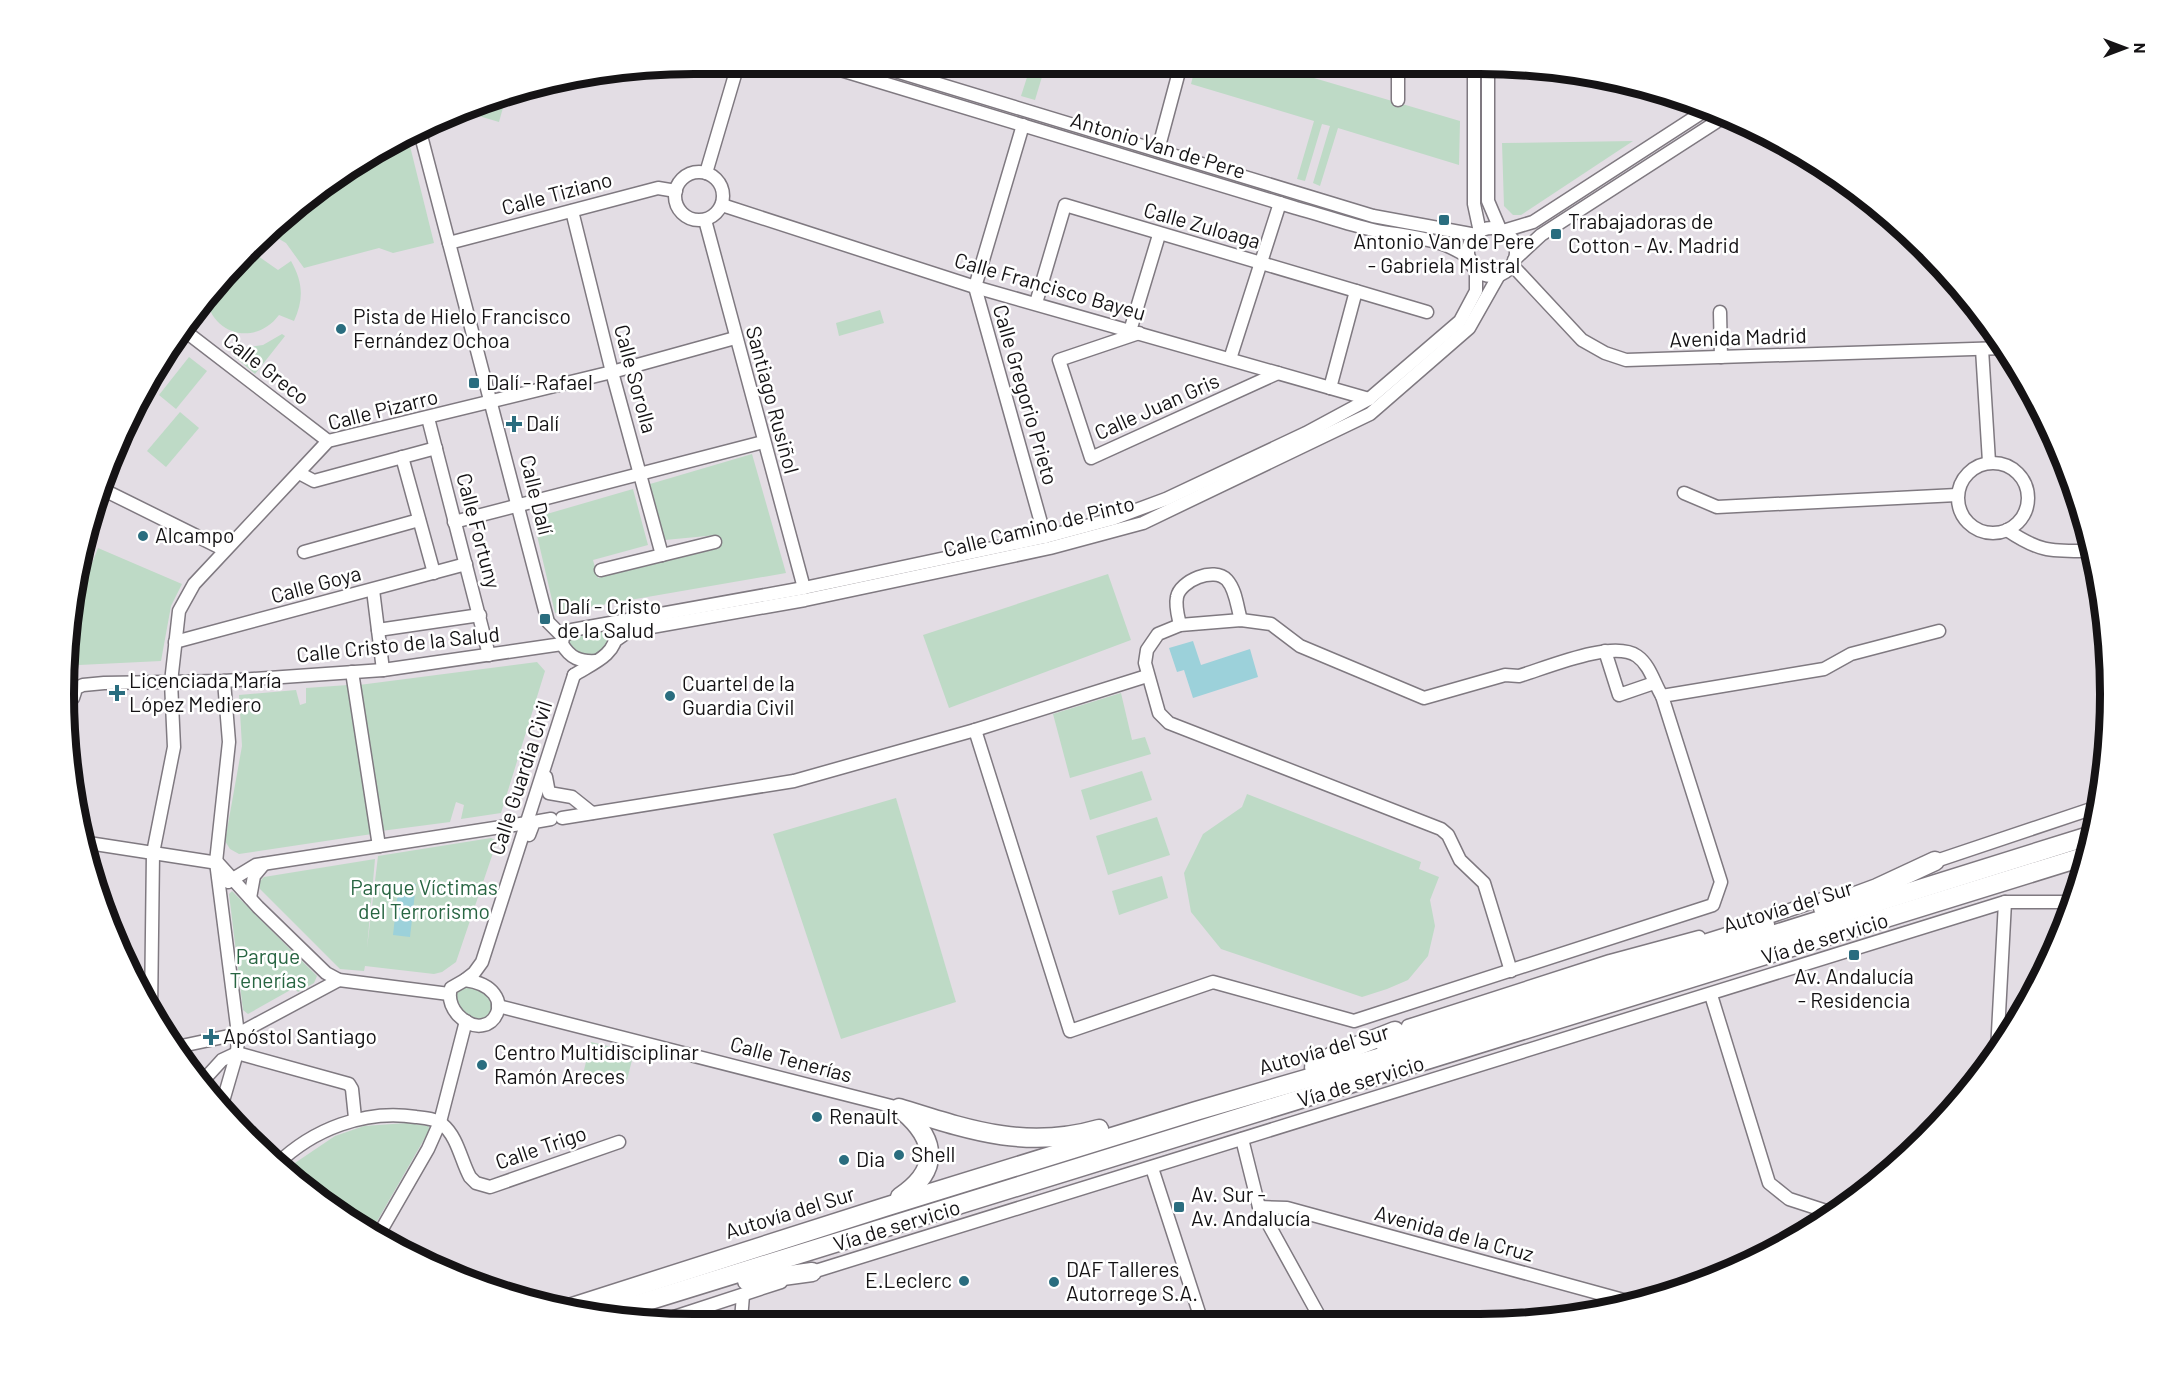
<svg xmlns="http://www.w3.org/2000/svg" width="2173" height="1388" font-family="Barlow,sans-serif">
<rect width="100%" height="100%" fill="#e3dde4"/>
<!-- green -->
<g fill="#bedac6">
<path d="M1030 68 1044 70 1035 100 1021 96Z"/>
<path d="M1195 68H1280L1460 121 1459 165 1338 128 1320 186 1313 183 1330 126 1322 124 1305 181 1297 179 1314 121 1191 84Z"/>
<path d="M507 93 499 122 462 111 491 96Z"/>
<path d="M408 138 434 243 393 253 379 248 304 268 286 243 267 232 343 170Z"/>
<path d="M1633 141 1521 215H1513L1504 206 1502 143Z"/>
<path d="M242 254 258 256 278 270 291 261C303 282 304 299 294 321L279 315C255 347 211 335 206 296Z"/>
<path d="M880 310 884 323 839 336 836 323Z"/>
<path d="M282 334 285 336 255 374 234 356 240 348 263 345Z"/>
<path d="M189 357 207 371 176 409 159 395Z"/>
<path d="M180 412 199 428 166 467 147 451Z"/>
<path d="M752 454 786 573 555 613 533 518 633 489 648 545 593 560 598 578 720 548 717 535 665 540 650 484Z"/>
<path d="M98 548 182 584 171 606 161 661 79 665 67 655 70 618Z"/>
<path d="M1108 574 1131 640 949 708 923 635Z"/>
<path d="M606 630 611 633C604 658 578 668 567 640L570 636Z"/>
<path d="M537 662 545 671 501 813 461 819 464 805 456 802 450 822 381 831 359 685Z"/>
<path d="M348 685 372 834 239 854 230 849 225 841 242 746 239 695 296 690 300 705 306 703V688Z"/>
<path d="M1121 693 1132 740 1145 737 1151 754 1070 778 1053 714Z"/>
<path d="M1142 771 1152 800 1090 820 1081 790Z"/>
<path d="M1247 794 1421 862 1419 869 1439 877 1430 900 1435 926 1428 956 1408 980 1387 989 1362 997 1221 949 1191 912 1184 873 1203 834 1242 807Z"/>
<path d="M896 798 956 1002 841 1039 773 834Z"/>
<path d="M1157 817 1170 855 1108 875 1096 836Z"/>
<path d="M491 838 497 841 456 962 442 972 434 974 365 966 364 971 340 969 260 889V881L264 877 375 859 367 948 378 856Z"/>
<path d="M1162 876 1168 898 1119 915 1112 891Z"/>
<path d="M232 891 317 976 314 983 298 992 294 988 248 1014 243 1010 229 894Z"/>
<path d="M468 984C484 992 491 995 493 1013L482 1020 466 1015 456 1004 455 991Z"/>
<path d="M591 1042 634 1052 626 1084 583 1074Z"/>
<path d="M407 1123 428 1126 430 1129 372 1230 310 1194 283 1171 335 1136 364 1126Z"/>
</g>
<!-- water -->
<g fill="#9cd1da">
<path d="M1193 641 1201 665 1250 649 1258 677 1193 698 1184 670 1177 672 1169 648Z"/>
<path d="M399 882 416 884 410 937 393 935Z"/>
</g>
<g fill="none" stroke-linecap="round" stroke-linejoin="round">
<!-- minor casing -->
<g stroke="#7f7980" stroke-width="15">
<g id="minor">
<path d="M834 68 1296 208C1322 215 1347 224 1373 230 1406 237 1443 237 1470 259"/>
<path d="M886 68 1373 216 1476 235"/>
<path d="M1398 68V100"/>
<path d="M1474 68V204L1480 232"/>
<path d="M1488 68V201L1500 229"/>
<path d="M1023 125 975 287 1045 537"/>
<path d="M420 132 548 622 563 637"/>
<path d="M1158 150 1180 68"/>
<circle cx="699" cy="196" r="24"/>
<path d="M706 173 737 68"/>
<path d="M722 205 975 287 1369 399"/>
<path d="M572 211 612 372 662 555"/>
<path d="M705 220 804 588"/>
<circle cx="1492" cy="252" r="24"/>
<path d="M1503 231 1533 222 1709 108"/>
<path d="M449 243 658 188 676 191"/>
<path d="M1514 260 1541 235 1727 115"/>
<path d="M1512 265 1582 340 1605 353 1626 360 2004 348"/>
<path d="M1036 303 1065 205 1427 312"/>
<path d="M1720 312 1721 357"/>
<path d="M181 328 328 441"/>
<path d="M1130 331 1159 235"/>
<path d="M1139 333 1059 360 1091 458 1278 373"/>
<path d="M1982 349 1989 462"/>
<path d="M1230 359 1280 203"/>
<path d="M1330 388 1356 291"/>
<path d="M428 418 489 655"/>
<path d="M402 457 434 573"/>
<circle cx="1993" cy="498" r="35"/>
<path d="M299 473 314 481 436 448"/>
<path d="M98 487 225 550"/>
<path d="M1684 493 1717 507 1957 495"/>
<path d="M454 522 763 442"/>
<path d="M2007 530C2041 553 2052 551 2091 551"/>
<path d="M86 532 116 449"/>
<path d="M304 552 419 520"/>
<path d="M601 570 715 542"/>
<path d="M373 590 383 670"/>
<path d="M1180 625C1178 616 1175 606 1177 597 1180 581 1214 566 1227 580 1236 590 1237 607 1241 620"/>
<path d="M378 630 480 615"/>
<path d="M616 640 629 631 805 600 1050 548 1143 523 1370 414 1469 328 1499 275"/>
<path d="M175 642 466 564"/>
<path d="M1605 651 1619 695 1654 683"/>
<path d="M596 661C580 662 570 658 562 644L563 637 572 630 804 588 1045 537 1112 519 1166 499 1306 433 1369 399 1460 321 1476 291V269"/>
<path d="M352 672 379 846"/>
<path d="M574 675C591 664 617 655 616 632"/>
<path d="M64 687 71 686 75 692 73 698 64 699"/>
<path d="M74 689 83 685 104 683 224 681 383 670 562 644"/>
<path d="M975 730 1070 1031 1213 982 1354 1021 1713 905 1721 882 1662 696 1824 669 1851 654 1939 631"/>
<path d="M546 777 549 793 572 797 592 813"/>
<path d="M562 818 794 781 975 730 1147 676"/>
<path d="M529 835 534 822 551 819"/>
<path d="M82 842 218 863 258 907 326 973 339 980 449 994"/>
<path d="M1930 863 2097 807"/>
<path d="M228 882 256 865 527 823"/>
<path d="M250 898 254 876 264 864"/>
<path d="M1754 922 1834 895"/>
<path d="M1511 971 1484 883 1460 860 1448 835 1441 829 1169 723 1159 713 1145 663 1147 650 1158 634 1180 625 1241 620 1271 624 1300 646 1424 698 1505 675 1519 676C1546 668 1613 639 1637 656 1650 665 1654 683 1662 696"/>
<path d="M465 980 474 973 482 962 574 675"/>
<path d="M465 980C525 988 492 1050 458 1015 451 1007 448 998 451 988Z"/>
<path d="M134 983 150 981"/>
<path d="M1711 995 1769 1183 1789 1199 1829 1212"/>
<path d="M498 1006 899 1108"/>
<path d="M151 1012 153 853 174 747 171 682 179 611 194 584 328 441 612 372 735 338"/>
<path d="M1408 1026 1610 961 1699 937"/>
<path d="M172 1048 238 1034 339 980"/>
<path d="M1997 1051 2005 902"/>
<path d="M237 1053 349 1084 352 1089 355 1118"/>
<path d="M201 1083 222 1060 237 1053"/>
<path d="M221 1108 237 1053 238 1034 216 862 229 742 224 681"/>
<path d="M1242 1139 1259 1207 1323 1323"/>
<path d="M276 1165C313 1129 365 1109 416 1117 425 1118 436 1119 442 1124 458 1137 461 1161 470 1177L476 1183 490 1187 619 1142"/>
<path d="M1152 1168 1202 1322"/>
<path d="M1259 1207 1287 1208 1638 1304"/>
<path d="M379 1234 428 1149 440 1122 466 1021"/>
<path d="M806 1274 2005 902H2072"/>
<path d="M665 1320 781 1282"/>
<path d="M741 1320 743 1295"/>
</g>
</g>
<!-- highway casing -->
<g stroke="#7f7980" stroke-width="21">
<g id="highway">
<path d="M1823 908 1877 888 1935 861"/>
<path d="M1385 1044 1765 925"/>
<path d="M1314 1067 1334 1055 1395 1031"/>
<path d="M899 1108C969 1130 1026 1150 1099 1129"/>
<path d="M900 1197C939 1171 938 1141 903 1111"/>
<path d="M747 1281 812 1272"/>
<path d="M569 1308 885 1207 1196 1111 1399 1052 2092 835"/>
<path d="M599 1316 2089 855"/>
</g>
</g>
<!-- minor -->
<use href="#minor" stroke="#fff" stroke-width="12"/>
<!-- highway -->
<use href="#highway" stroke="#fff" stroke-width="18"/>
</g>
<!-- markers -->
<g fill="#2a6d7f" stroke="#fff" stroke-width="2">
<rect x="1438" y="214" width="12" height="12" rx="3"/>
<rect x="1550" y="228" width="12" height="12" rx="3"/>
<circle cx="341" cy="329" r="6"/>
<rect x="468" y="377" width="12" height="12" rx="3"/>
<path d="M511 415h6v6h6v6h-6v6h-6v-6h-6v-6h6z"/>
<circle cx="143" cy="536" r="6"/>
<rect x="539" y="613" width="12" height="12" rx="3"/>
<path d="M114 684h6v6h6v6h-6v6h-6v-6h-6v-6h6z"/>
<circle cx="670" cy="696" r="6"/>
<rect x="1848" y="949" width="12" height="12" rx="3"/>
<path d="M208 1028h6v6h6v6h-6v6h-6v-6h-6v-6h6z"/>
<circle cx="482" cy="1065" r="6"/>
<circle cx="817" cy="1117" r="6"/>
<circle cx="899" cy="1155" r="6"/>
<circle cx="844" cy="1160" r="6"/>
<rect x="1173" y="1201" width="12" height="12" rx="3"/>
<circle cx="964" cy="1281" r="6"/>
<circle cx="1054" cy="1282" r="6"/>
</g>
<g text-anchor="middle" stroke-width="5" stroke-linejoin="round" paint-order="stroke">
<!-- street labels -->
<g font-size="21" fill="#151315" stroke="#fff">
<text transform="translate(1158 146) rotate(17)" y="7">Antonio Van de Pere</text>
<text transform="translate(557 194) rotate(-15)" y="7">Calle Tiziano</text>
<text transform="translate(1202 226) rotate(16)" y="7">Calle Zuloaga</text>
<text transform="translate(1050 287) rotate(16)" y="7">Calle Francisco Bayeu</text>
<text transform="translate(1738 338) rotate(-2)" y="7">Avenida Madrid</text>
<text transform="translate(266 369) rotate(38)" y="7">Calle Greco</text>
<text transform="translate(635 379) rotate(75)" y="7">Calle Sorolla</text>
<text transform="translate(1025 395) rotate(74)" y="7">Calle Gregorio Prieto</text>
<text transform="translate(772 400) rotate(75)" y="7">Santiago Rusiñol</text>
<text transform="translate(1157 407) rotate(-24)" y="7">Calle Juan Gris</text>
<text transform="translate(383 410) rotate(-14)" y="7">Calle Pizarro</text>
<text transform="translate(536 495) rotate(76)" y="7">Calle Dalí</text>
<text transform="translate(1039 527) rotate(-14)" y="7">Calle Camino de Pinto</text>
<text transform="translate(478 531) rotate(75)" y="7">Calle Fortuny</text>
<text transform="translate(316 585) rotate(-15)" y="7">Calle Goya</text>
<text transform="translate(398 645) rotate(-6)" y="7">Calle Cristo de la Salud</text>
<text transform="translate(521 778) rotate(-72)" y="7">Calle Guardia Civil</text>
<text transform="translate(1788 907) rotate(-17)" y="7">Autovía del Sur</text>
<text transform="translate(1825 939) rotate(-17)" y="7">Vía de servicio</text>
<text transform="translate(1324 1050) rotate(-16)" y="7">Autovía del Sur</text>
<text transform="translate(791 1060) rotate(15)" y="7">Calle Tenerías</text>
<text transform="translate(1361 1082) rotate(-17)" y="7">Vía de servicio</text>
<text transform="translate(541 1148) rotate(-19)" y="7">Calle Trigo</text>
<text transform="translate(790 1213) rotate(-17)" y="7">Autovía del Sur</text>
<text transform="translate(897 1226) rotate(-17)" y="7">Vía de servicio</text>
<text transform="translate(1454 1234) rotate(15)" y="7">Avenida de la Cruz</text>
</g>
<!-- poi labels -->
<g font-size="21" fill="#151315" stroke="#fff" text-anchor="start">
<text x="1568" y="229">Trabajadoras de<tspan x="1568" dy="24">Cotton - Av. Madrid</tspan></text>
<text x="1444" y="249" text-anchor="middle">Antonio Van de Pere<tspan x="1444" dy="24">- Gabriela Mistral</tspan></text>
<text x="353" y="324">Pista de Hielo Francisco<tspan x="353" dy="24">Fernández Ochoa</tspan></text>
<text x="486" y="390">Dalí - Rafael</text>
<text x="526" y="431">Dalí</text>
<text x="155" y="543">Alcampo</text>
<text x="557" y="614">Dalí - Cristo<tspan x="557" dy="24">de la Salud</tspan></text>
<text x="129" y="688">Licenciada María<tspan x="129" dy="24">López Mediero</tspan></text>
<text x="682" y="691">Cuartel de la<tspan x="682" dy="24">Guardia Civil</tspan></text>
<text x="1854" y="984" text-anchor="middle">Av. Andalucía<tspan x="1854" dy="24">- Residencia</tspan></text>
<text x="223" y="1044">Apóstol Santiago</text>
<text x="494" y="1060">Centro Multidisciplinar<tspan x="494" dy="24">Ramón Areces</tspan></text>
<text x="829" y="1124">Renault</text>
<text x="911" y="1162">Shell</text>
<text x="856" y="1167">Dia</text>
<text x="1191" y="1202">Av. Sur -<tspan x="1191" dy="24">Av. Andalucía</tspan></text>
<text x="1066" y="1277">DAF Talleres<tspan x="1066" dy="24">Autorrege S.A.</tspan></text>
<text x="952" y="1288" text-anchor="end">E.Leclerc</text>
</g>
<!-- park labels -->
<g font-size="21" fill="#286542" stroke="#fff">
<text x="424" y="895">Parque Víctimas<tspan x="424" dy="24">del Terrorismo</tspan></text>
<text x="268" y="964">Parque<tspan x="268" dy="24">Tenerías</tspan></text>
</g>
</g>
<!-- crop -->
<path d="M0 0H2173V1388H0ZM694 74H1480A620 620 0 0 1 2100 694V694A620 620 0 0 1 1480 1314H694A620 620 0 0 1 74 694V694A620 620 0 0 1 694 74Z" fill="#fff" fill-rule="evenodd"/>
<path fill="none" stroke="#151315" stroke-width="8" d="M694 74H1480A620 620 0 0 1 2100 694V694A620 620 0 0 1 1480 1314H694A620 620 0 0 1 74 694V694A620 620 0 0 1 694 74Z"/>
<!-- north arrow -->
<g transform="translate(2125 48) rotate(90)" stroke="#ffffff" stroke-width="4.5" paint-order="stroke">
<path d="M0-4.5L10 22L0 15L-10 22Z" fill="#151315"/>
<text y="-9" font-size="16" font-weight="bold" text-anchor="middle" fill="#151315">N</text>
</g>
</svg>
